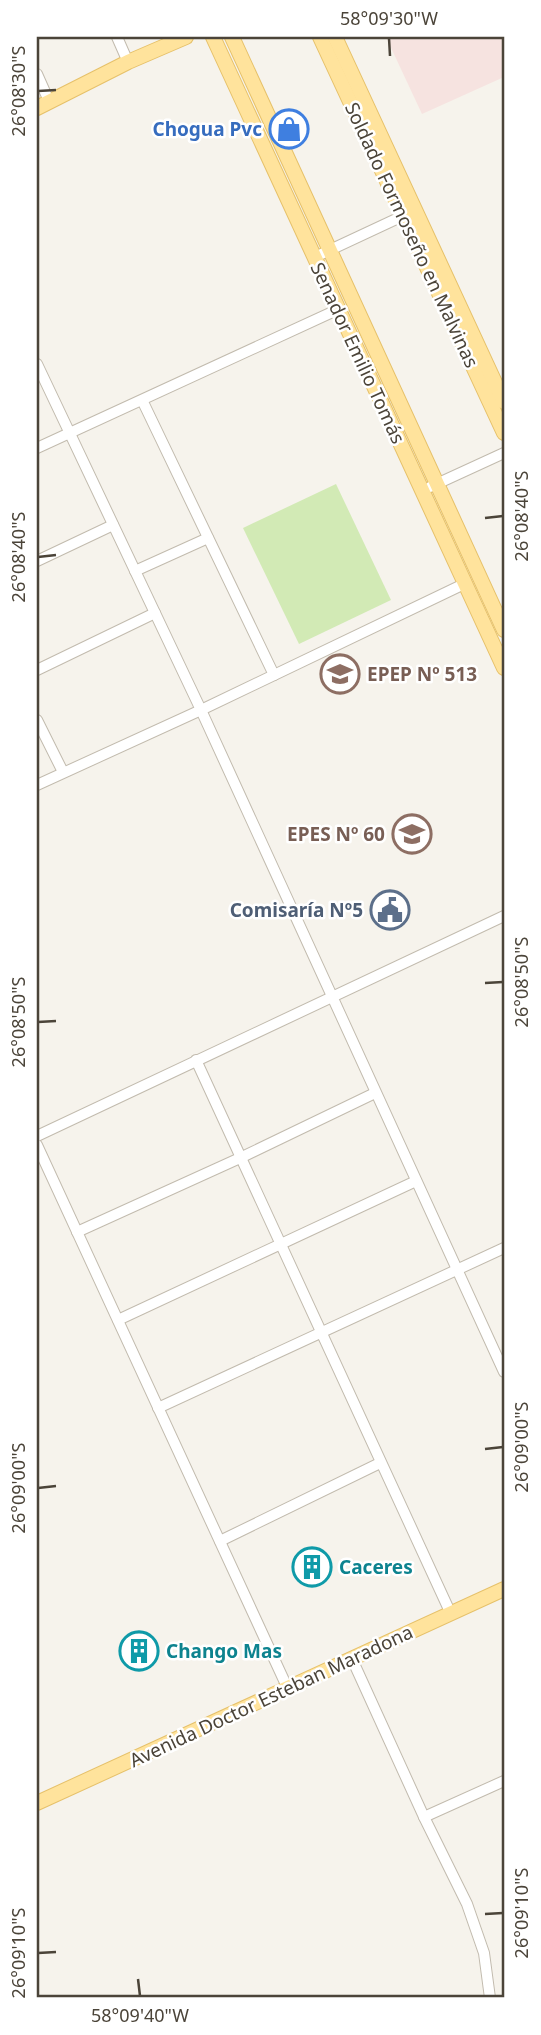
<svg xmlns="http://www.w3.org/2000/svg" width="541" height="2035" font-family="'Noto Sans',sans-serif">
<rect width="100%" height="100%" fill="#f6f3ec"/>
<!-- medical -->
<path fill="#f6e3e0" d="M386 37H504V77L422 114Z"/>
<!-- green -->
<path fill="#d2eab5" d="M336 484 391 600 299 644 243 528Z"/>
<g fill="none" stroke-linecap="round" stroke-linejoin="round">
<!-- minor casing -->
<g stroke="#c2bbae" stroke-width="12">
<g id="minor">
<path d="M117 37 128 62"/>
<path d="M37 74 49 101"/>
<path d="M315 257 407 214"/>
<path d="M37 364 201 710 504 1372"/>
<path d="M143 402 274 675"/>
<path d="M37 448 339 309"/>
<path d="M430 487 504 453"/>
<path d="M37 561 113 525"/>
<path d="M135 571 208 538"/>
<path d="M37 670 155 613"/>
<path d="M37 720 63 772"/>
<path d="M37 785 201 710 464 584"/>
<path d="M196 1060 451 1614"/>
<path d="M37 1136 504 916"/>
<path d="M37 1145 288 1689"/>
<path d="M77 1232 240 1158 375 1093"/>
<path d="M118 1320 416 1181"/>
<path d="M158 1408 504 1248"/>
<path d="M220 1541 380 1463"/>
<path d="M352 1659 424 1817 467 1904 484 1953 490 1998"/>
<path d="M424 1817 504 1781"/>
</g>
</g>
<!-- major casing -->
<g stroke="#e6c16a" stroke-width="16">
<g id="major">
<path d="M213 37 504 668"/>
<path d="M232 37 504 630"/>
<path d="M320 37 504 433"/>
<path d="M335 37 504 402"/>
<path d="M37 108 128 62 186 37"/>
<path d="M37 1803 504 1589"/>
</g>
</g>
<!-- minor -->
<use href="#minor" stroke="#fff" stroke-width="10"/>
<!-- major -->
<use href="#major" stroke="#ffe39c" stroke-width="14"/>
</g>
<!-- ticks -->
<path fill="none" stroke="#4b4439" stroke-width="2.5" d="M389 38 390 56M38 91 56 90M485 518 503 516M38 557 56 555M485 983 503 982M38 1022 56 1021M485 1449 503 1447M38 1488 56 1486M485 1914 503 1913M38 1953 56 1952M138 1979 140 1996"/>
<!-- icons -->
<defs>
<g id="shop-ring" transform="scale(2.0125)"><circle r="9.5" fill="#fff" stroke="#3f7fe0" stroke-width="1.5"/><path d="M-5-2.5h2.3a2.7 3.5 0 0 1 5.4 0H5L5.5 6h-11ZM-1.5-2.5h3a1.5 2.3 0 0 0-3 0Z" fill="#3f7fe0"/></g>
<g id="school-ring" transform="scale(2.0125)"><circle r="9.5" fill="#fff" stroke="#8d6e63" stroke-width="1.5"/><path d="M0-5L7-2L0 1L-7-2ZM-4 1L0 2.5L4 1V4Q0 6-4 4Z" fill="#8d6e63"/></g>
<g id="civic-ring" transform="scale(2.0125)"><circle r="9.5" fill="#fff" stroke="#5c6f8a" stroke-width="1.5"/><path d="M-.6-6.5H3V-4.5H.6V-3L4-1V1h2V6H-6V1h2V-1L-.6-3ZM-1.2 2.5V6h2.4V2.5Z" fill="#5c6f8a"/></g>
<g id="building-ring" transform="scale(2.0125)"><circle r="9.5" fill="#fff" stroke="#0f9aa8" stroke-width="1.5"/><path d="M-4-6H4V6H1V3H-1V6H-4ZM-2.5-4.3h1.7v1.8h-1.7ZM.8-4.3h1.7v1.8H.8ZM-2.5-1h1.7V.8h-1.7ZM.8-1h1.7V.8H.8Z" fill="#0f9aa8"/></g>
</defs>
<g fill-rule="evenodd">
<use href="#shop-ring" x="289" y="129"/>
<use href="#school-ring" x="340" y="674"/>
<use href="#school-ring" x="412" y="834"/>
<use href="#civic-ring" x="390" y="910"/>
<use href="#building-ring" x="312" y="1567"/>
<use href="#building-ring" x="139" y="1651"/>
</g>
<g text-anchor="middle" stroke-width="5" stroke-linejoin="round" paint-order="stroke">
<!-- shop labels -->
<g font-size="19" font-weight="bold" fill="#366cbe" stroke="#fff" text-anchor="end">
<text x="262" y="136">Chogua Pvc</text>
</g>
<!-- street labels -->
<g font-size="19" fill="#4b4439" stroke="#fff">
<text transform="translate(412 235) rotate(65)" y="7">Soldado Formoseño en Malvinas</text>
<text transform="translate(358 353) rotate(65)" y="7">Senador Emilio Tomás</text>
<text transform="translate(271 1696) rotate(-25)" y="7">Avenida Doctor Esteban Maradona</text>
</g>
<!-- education labels -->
<g font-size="19" font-weight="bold" fill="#785e54" stroke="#fff" text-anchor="start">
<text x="367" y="681">EPEP Nº 513</text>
<text x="385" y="841" text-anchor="end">EPES Nº 60</text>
</g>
<!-- service labels -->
<g font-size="19" font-weight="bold" fill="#4e5e75" stroke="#fff" text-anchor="end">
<text x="363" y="917">Comisaría Nº5</text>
</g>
<!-- culture labels -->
<g font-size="19" font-weight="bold" fill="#0d838f" stroke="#fff" text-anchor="start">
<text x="339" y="1574">Caceres</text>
<text x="166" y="1658">Chango Mas</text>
</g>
</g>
<!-- border -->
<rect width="541" height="2035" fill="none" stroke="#ffffff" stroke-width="77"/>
<rect x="38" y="38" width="465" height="1958" fill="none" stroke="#4b4439" stroke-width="2.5"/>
<g font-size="18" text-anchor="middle" fill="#4b4439">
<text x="389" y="25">58°09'30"W</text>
<text transform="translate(19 91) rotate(-90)" y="6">26°08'30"S</text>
<text transform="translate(522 516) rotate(-90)" y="6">26°08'40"S</text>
<text transform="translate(19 557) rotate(-90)" y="6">26°08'40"S</text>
<text transform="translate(522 982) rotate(-90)" y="6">26°08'50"S</text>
<text transform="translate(19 1022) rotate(-90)" y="6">26°08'50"S</text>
<text transform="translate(522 1447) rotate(-90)" y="6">26°09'00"S</text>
<text transform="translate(19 1488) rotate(-90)" y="6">26°09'00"S</text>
<text transform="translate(522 1913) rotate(-90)" y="6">26°09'10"S</text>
<text transform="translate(19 1953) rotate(-90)" y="6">26°09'10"S</text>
<text x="140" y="2022">58°09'40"W</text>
</g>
</svg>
